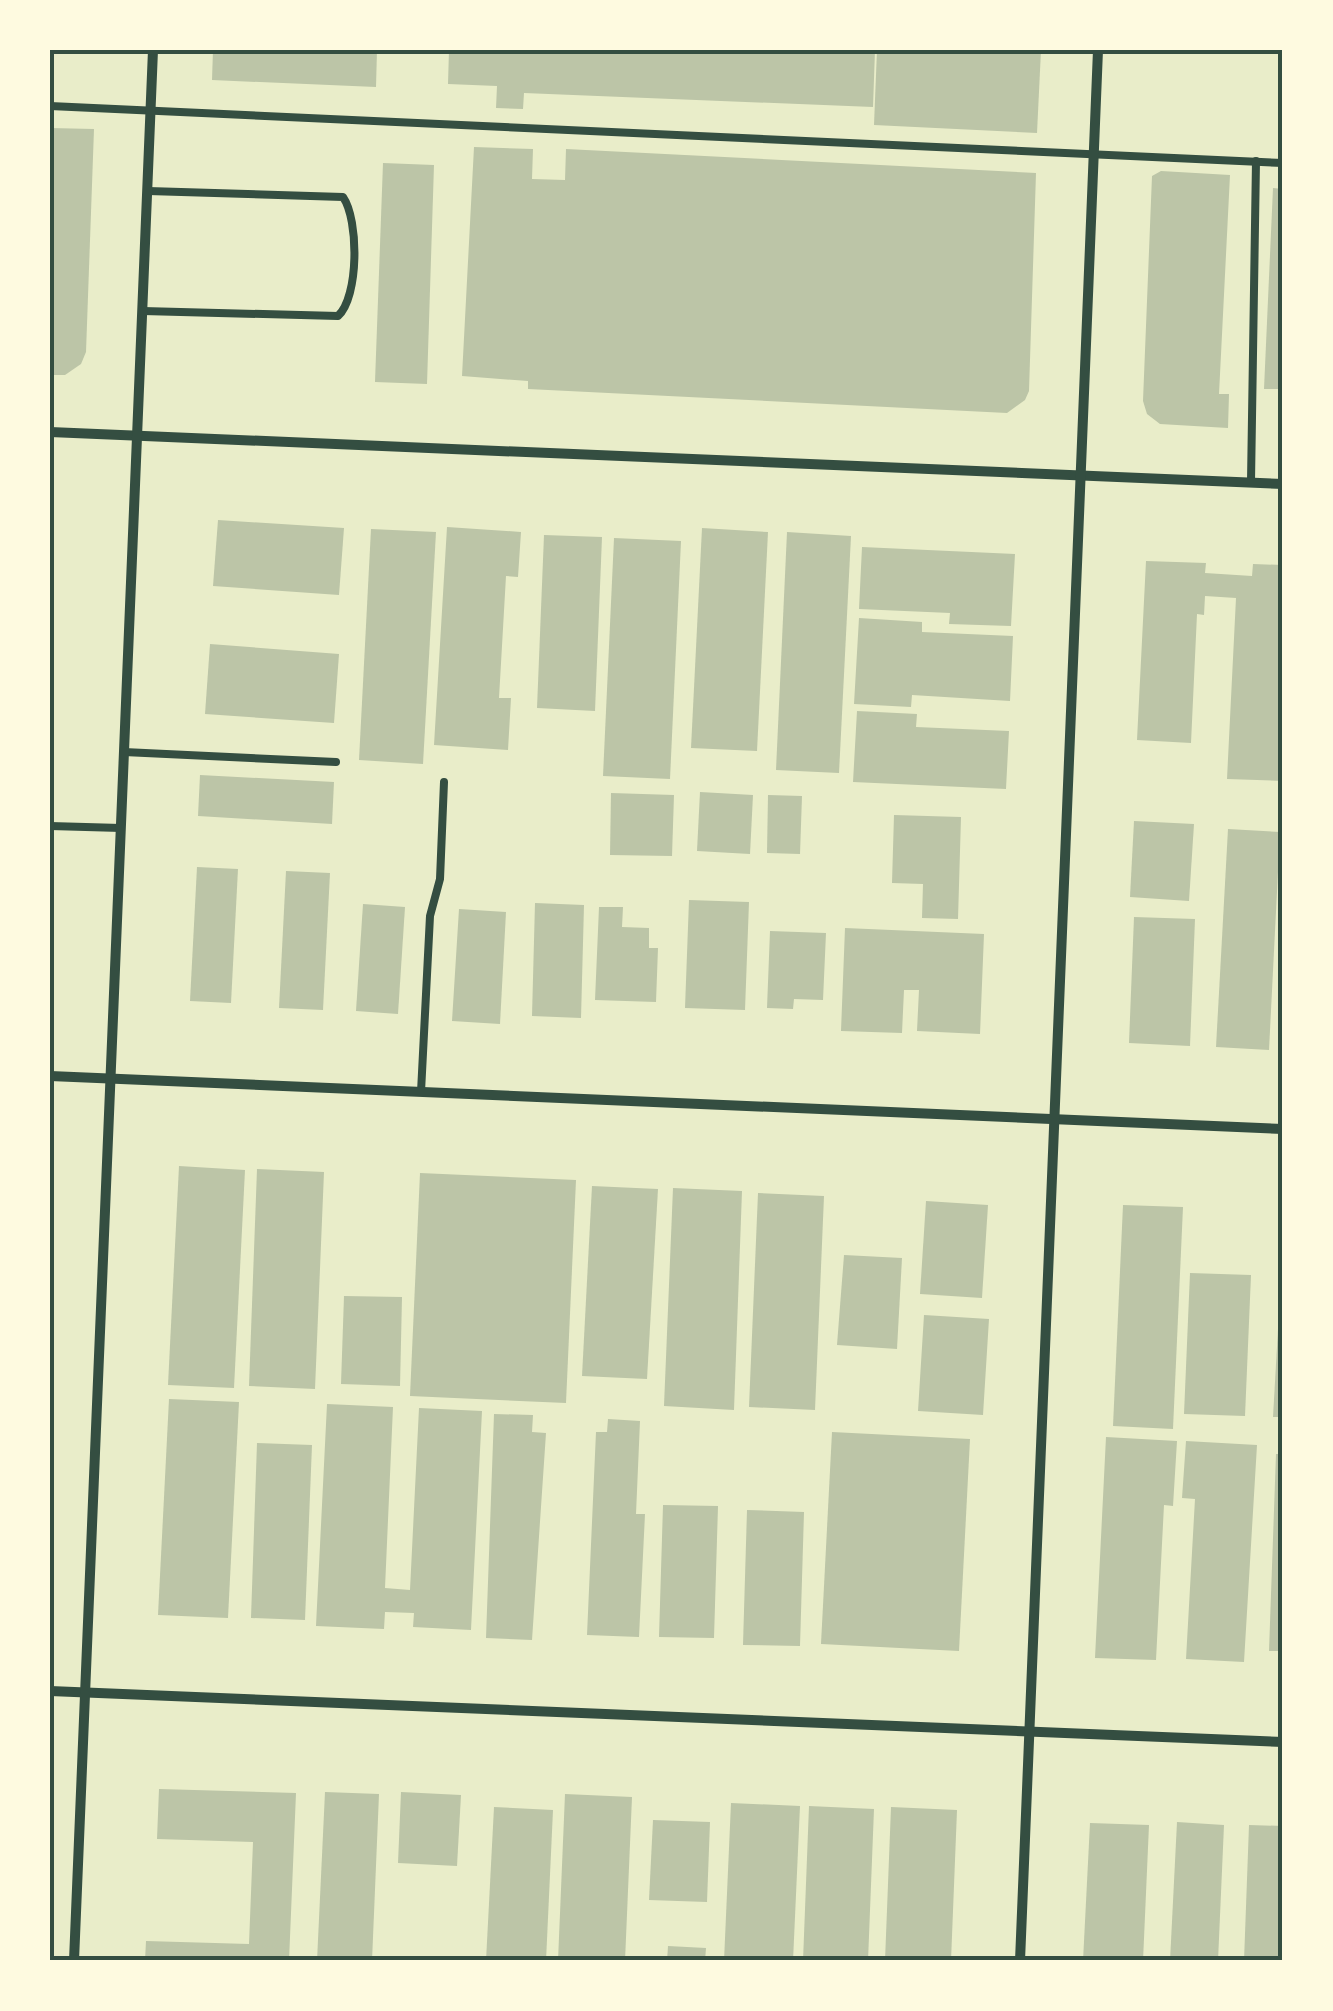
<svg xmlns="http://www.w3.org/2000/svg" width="1333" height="2011" font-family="'Public Sans',sans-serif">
<rect width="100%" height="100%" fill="#e9edc9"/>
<!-- building -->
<g fill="#bcc5a7">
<path d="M213 50H377L376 87 212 80Z"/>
<path d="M449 50H875L873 107 524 93 523 109 496 108 497 86 448 84Z"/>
<path d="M877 50H1041L1037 133 874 125Z"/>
<path d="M50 128 94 129 86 352 81 364 65 375H50Z"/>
<path d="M474 147 533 149 532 179 565 180 566 149 1036 173 1029 391 1025 400 1007 413 528 389V381L462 376Z"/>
<path d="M383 163 434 165 427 384 375 382Z"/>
<path d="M1161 171 1230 175 1219 394H1229L1228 428 1160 424 1147 414 1143 401 1152 176Z"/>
<path d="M1273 188 1283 189V389H1264Z"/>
<path d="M218 520 344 528 339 595 213 586Z"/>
<path d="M447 527 521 532 518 577 506 576 499 698H511L508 750 434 745Z"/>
<path d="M702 528 768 532 757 751 691 748Z"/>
<path d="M371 529 436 532 423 764 359 760Z"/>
<path d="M787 532 851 536 839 773 776 770Z"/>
<path d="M544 535 602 537 595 711 537 708Z"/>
<path d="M614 538 681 541 670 779 603 776Z"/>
<path d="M862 547 1015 554 1011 626 949 624 950 613 859 609Z"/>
<path d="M1146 561 1206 563 1205 573 1252 576 1253 564 1283 565V781L1227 779 1236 598 1205 596 1204 615 1197 614 1191 743 1137 740Z"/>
<path d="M859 618 922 622V632L1013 636 1010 701 912 695 911 707 854 704Z"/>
<path d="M210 644 339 654 334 723 205 714Z"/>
<path d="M857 711 917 714 916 727 1009 731 1006 789 853 782Z"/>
<path d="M200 775 334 782 332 824 198 816Z"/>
<path d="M700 792 753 795 750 854 697 851Z"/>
<path d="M611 793 674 795 672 856 610 855Z"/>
<path d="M768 795 802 796 800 854 767 853Z"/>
<path d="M894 815 961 817 958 919 922 918 923 884 892 883Z"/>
<path d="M1134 821 1194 824 1189 901 1130 897Z"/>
<path d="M1228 829 1280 832 1269 1050 1216 1047Z"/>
<path d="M197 867 238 869 231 1003 190 1001Z"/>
<path d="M286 871 330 873 323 1010 279 1008Z"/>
<path d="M689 900 749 902 745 1010 685 1008Z"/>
<path d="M535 903 584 905 581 1018 532 1016Z"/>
<path d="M363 904 405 907 398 1014 356 1011Z"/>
<path d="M599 907H623L622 927 649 928V948H658L656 1002 595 1000Z"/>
<path d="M459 909 506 912 500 1024 452 1021Z"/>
<path d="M1134 917 1195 919 1190 1046 1129 1043Z"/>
<path d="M845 928 984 934 980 1034 917 1031 919 990H904L902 1033 841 1031Z"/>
<path d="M770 931 826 933 823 1000 794 999 793 1009 767 1008Z"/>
<path d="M179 1166 245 1170 234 1388 168 1385Z"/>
<path d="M257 1169 324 1172 315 1389 249 1386Z"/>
<path d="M420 1173 576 1180 566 1403 410 1396Z"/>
<path d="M592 1186 658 1189 647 1379 582 1376Z"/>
<path d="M673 1188 742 1191 734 1410 664 1406Z"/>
<path d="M758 1193 824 1196 815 1410 749 1407Z"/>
<path d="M926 1201 988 1205 982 1298 920 1294Z"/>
<path d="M1123 1205 1183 1207 1173 1429 1113 1426Z"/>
<path d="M844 1255 902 1258 897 1349 837 1345Z"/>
<path d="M1190 1273 1251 1275 1245 1416 1184 1414Z"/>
<path d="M1280 1294H1283V1417H1273Z"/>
<path d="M344 1296 402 1297 400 1386 341 1384Z"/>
<path d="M924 1315 989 1319 983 1415 918 1411Z"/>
<path d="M169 1399 239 1402 228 1618 158 1615Z"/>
<path d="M327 1404 393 1407 385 1588 410 1590 419 1408 482 1411 471 1630 413 1627 414 1613 385 1612 384 1629 316 1626Z"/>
<path d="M494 1414 533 1415 532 1432 546 1433 532 1640 486 1638Z"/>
<path d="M608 1419 640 1421 636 1514H645L639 1637 587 1635 596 1432H607Z"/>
<path d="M832 1432 970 1439 959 1651 821 1644Z"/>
<path d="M1106 1437 1177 1441 1173 1506 1164 1505 1156 1660 1095 1658Z"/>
<path d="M1186 1441 1257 1445 1244 1662 1186 1659 1195 1499 1182 1498Z"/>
<path d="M257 1443 312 1445 305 1620 251 1618Z"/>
<path d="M1276 1454H1283V1651H1269Z"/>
<path d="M663 1505 718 1506 714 1638 659 1637Z"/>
<path d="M747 1510 804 1512 800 1646 743 1645Z"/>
<path d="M159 1789 296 1793 289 1961H145L146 1941 249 1944 253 1842 157 1839Z"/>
<path d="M325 1792 379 1794 372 1961H317Z"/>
<path d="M401 1792 461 1795 457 1866 398 1863Z"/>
<path d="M565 1794 632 1797 625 1961H558Z"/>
<path d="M731 1803 800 1806 793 1961H724Z"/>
<path d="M809 1806 874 1809 868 1961H803Z"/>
<path d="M494 1807 553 1810 546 1961H486Z"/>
<path d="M891 1807 957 1810 951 1961H885Z"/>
<path d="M653 1820 710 1822 707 1902 649 1900Z"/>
<path d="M1177 1822 1224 1825 1218 1961H1170Z"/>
<path d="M1090 1823 1149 1825 1143 1961H1083Z"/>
<path d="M1249 1825 1283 1826V1961H1244Z"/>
<path d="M668 1946 706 1948 705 1961H667Z"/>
</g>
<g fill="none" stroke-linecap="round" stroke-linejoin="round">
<!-- service -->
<g stroke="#344e41" stroke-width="8">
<path d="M50 106 1283 163"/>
<path d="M143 311 338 316C359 297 359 220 343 197L148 191"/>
<path d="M1251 482 1256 161"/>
<path d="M124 752 336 762"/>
<path d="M50 826 121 828"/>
<path d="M421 1092 430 916 440 879 444 782"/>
</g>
<!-- minor -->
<g stroke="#344e41" stroke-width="10">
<path d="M50 432 1283 484"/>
<path d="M50 1076 1283 1129"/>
<path d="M50 1691 1283 1742"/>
<path d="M74 1961 153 50"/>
<path d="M1020 1961 1098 50"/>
</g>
</g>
<!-- border -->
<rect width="1333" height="2011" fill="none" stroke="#fefae0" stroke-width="105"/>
<rect x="52" y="52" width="1228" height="1906" fill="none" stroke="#344e41" stroke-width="4"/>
</svg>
